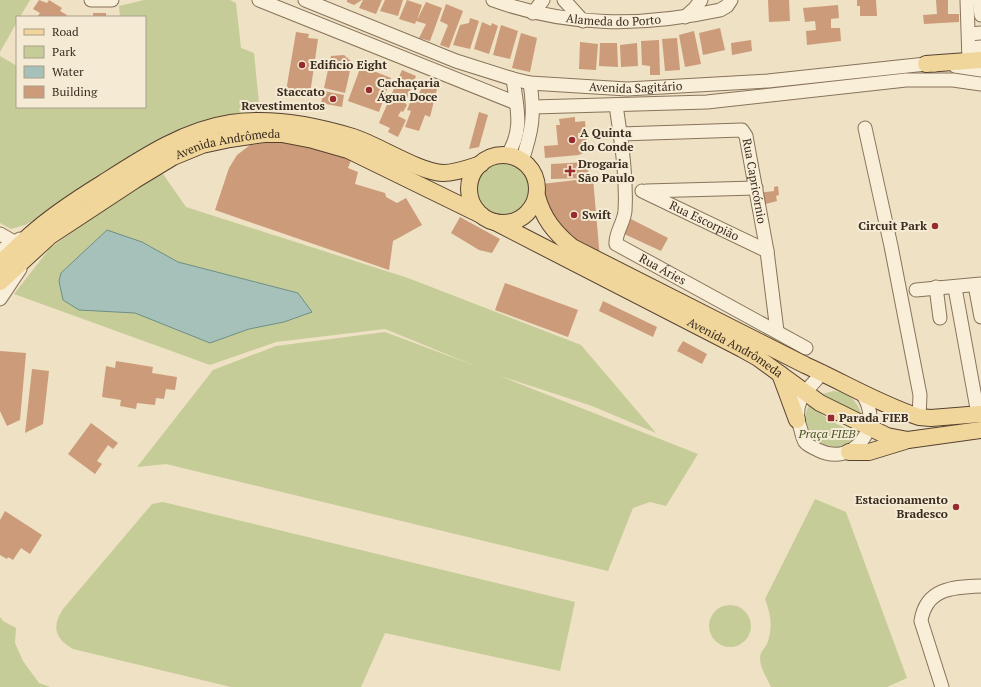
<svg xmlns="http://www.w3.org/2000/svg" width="981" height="687" font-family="'PT Serif',serif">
<rect width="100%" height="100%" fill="#eee1c4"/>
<!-- green -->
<g fill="#c6cc98">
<path d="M0 0H30L20 17H17V22L0 52Z"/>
<path d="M144 0H230L236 3 241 48 254 53 260 113 226 118 25 225 11 229 0 223V56L17 66V107H145V17H120L119 6Z"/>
<circle cx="504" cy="189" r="29"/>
<path d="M163 174 186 207 408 278 581 345 656 433 592 406 500 376 698 454 666 506 650 502 633 508 608 571 166 464 137 467 213 370 276 346 385 332 473 365 385 329 276 342 210 365 14 294 50 248 149 177Z"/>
<path d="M834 391C850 393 860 403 862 419L818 395Z"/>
<path d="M809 405 831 421 857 434C836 464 792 439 809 405Z"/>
<path d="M815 499 846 512 907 678 887 687H771C767 678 760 668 760 658 760 652 764 649 767 644 773 628 771 615 765 599Z"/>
<path d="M163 502 575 602 560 671 385 633 361 687H231L73 649C54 638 52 626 63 609L152 504Z"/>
<circle cx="730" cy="626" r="21"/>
<path d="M0 617 3 621 16 628 15 643 23 661 39 683 50 687H0Z"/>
</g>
<!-- water -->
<path fill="#a6c1b9" stroke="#6d8f86" d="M107 230 142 242 178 262 298 293 312 312 284 322 249 329 210 343 135 313 79 310 63 300 59 281 61 273Z"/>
<!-- building -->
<g fill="#cc9b7a">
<path d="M39 0 47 3 49 0 62 8 60 11 67 15 65 17H37L40 13 33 9Z"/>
<path d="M347 0H362L354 5 347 2Z"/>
<path d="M363 0H382L376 14 359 8Z"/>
<path d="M385 0H403L398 16 380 11Z"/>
<path d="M407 0 422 5 417 20 426 2 442 8 430 41 419 38 426 24 416 21 415 24 399 19Z"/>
<path d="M768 0H789L790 21 769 22Z"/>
<path d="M857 0H876L877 16H860V6H857Z"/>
<path d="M936 0H948V14H959V22L924 24 923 15 937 14Z"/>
<path d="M446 4 463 11 449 48 440 45 448 25 440 21Z"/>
<path d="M838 5 839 18 831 19V28H840L841 41 807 45 806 31 816 30 815 21 805 22 803 8Z"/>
<rect x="93" y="13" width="13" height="4"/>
<path d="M470 18 479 21 470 49 453 45 460 25 469 23Z"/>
<path d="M482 22 491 26 492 23 498 26 489 54 474 49Z"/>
<path d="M501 25 518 31 510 59 493 55Z"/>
<path d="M720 28 725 50 703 55 699 33Z"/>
<path d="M694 31 701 64 685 67 679 35Z"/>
<path d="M296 32 309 34 308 38 318 39 310 94 286 91Z"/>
<path d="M521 33 537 38 530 72 512 68Z"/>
<path d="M677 38 680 70 665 71 662 39Z"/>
<path d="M659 40 660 75H650V66L642 65 641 41Z"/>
<path d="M751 40 752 51 732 55 731 43Z"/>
<path d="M580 42 598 44 596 70 579 69Z"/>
<path d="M600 43H617L618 67 599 66Z"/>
<path d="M637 43 638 66 621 67 620 45Z"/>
<path d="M344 55 352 62 345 93 324 88 331 56Z"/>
<path d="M361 66 391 78 379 112 348 101Z"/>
<path d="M402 70 416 76 405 103 407 105 403 112 401 111 398 116 406 120 398 137 388 132 390 128 379 123Z"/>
<path d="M423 84 437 89 430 117 425 115 419 131 405 127 411 111 407 110 413 95 418 97Z"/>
<path d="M324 91 344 95 342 107 321 103Z"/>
<path d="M479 112 488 115 479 147 469 149Z"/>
<path d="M575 117V122L585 121 586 133H578V135H586L587 151 579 155 545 158 544 146 558 145 556 125H560L559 119Z"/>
<path d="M281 137 351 160 348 168 358 172 355 184 385 193 386 197 397 203 406 198 422 225 393 241 389 270 215 210 229 168 237 155 250 145 271 142Z"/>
<path d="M588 162V178L551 179V164Z"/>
<path d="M593 178 600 259 565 238 542 193V184Z"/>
<path d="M778 186 779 195 776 196 777 201 762 205 759 193 774 191V187Z"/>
<path d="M460 217 500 239 492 253 479 250 451 233Z"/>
<path d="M629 218 668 238 661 251 622 233Z"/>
<path d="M505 283 578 310 568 337 495 310Z"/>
<path d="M603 301 657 327 653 337 599 311Z"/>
<path d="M683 341 707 354 702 364 677 351Z"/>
<path d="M0 351 26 353 20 420 7 426 0 411Z"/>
<path d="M116 361 153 367 152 373 177 377 175 390 166 389 164 399 156 398 155 405 137 403 136 409 120 406 121 400 102 397 106 366 115 368Z"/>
<path d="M32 369 49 371 43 424 25 433Z"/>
<path d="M91 423 118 443 113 449 108 445 97 461 102 464 95 474 68 454Z"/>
<path d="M5 511 42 535 30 554 21 548 13 560 8 557 7 559 0 555V520Z"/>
</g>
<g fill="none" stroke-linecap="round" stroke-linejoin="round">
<!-- minor casing -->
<g stroke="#88735b" stroke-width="15">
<g id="minor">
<path d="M91 0H112"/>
<path d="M259 0 516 103"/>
<path id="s1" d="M305 0 456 61 513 79 530 83 627 89 768 81 926 64 935 65"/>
<path id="s2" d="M493 0C568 27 642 27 720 10L727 6 731 0"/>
<path d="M564 0 583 21"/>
<path d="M967 0 969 61"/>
<path d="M979 0 981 15"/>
<path d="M533 13 543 0"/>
<path d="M685 17 695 8 701 0"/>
<path d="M969 34 981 33"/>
<path d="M969 48 981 47"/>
<path d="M955 66 981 70"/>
<path id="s3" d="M616 105C621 140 627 176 625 211 624 223 615 233 616 244L806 348"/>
<path d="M533 107 707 102 906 80H953L981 84"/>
<path d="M865 128 891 246 920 395 919 417"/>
<path id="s4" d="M620 134 742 130 746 136 767 251 777 331"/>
<path d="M507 156C524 129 517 109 513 79"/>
<path d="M522 161C532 131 535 115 530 83"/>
<path id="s5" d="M642 191 767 251"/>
<path d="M646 191 756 188"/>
<path d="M0 234 14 242"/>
<path d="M0 251 20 239"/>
<path d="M975 285 981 317"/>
<path d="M936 287 940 318"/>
<path d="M955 288 978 414"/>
<path d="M916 290 981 284"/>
<path d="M0 299 20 269"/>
<path d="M823 372C815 382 805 390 800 401 796 411 797 420 801 430 802 434 803 439 805 442 807 445 814 448 818 450 854 468 885 425 862 394"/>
<path d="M942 687 921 621C926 588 953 587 981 586"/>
</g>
</g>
<!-- major casing -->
<g stroke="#56412f" stroke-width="18">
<g id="major">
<path d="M926 64 981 60"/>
<circle cx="503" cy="189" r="34"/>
<path d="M537 196C543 218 554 232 572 247L805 365C843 382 879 404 919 417L931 418 981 414"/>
<path id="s6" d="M495 222 742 349 758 358 820 403 887 436 908 440 981 430"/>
<path d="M0 263C10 254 19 245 29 236 51 216 77 199 103 183 142 158 184 130 231 123 271 117 314 125 353 137 378 145 419 172 443 173 456 173 469 168 481 164"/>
<path id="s7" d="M0 282 50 236 135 180 173 157 202 145 230 139 264 134H282L313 140 348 150 481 215"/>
<path d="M780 374 797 420"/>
<path d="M849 452H869L905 441"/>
</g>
</g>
<!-- minor -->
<use href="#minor" stroke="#f9eed7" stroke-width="13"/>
<!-- major -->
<use href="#major" stroke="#f1d69c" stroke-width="16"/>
</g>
<!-- markers -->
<g fill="#972b2d" stroke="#f5ebd4" stroke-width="1.5">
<circle cx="302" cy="65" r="4"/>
<circle cx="369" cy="90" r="4"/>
<circle cx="333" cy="99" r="4"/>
<circle cx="572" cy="140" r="4"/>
<path d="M568 165h4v4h4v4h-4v4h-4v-4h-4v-4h4z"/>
<circle cx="574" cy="215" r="4"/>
<circle cx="935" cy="226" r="4"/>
<rect x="827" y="414" width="8" height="8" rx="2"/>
<circle cx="956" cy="507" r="4"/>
</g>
<g text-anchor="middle" stroke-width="4" stroke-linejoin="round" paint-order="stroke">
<!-- street labels -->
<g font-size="12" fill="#392b1e" stroke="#f5ebd4">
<text dy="4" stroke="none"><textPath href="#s2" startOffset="123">Alameda do Porto</textPath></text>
<text dy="4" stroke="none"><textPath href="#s1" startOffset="346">Avenida Sagitário</textPath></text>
<text dy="4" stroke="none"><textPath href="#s7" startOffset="271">Avenida Andrômeda</textPath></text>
<text dy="4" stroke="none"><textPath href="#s4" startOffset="175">Rua Capricórnio</textPath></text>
<text dy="4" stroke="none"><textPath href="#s5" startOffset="69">Rua Escorpião</textPath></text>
<text dy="4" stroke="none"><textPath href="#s3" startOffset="194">Rua Áries</textPath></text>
<text dy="4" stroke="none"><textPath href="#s6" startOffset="271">Avenida Andrômeda</textPath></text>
</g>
<!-- poi labels -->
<g font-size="12" font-weight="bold" fill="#392b1e" stroke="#f5ebd4" text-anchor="start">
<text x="310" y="69">Edificio Eight</text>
<text x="377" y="87">Cachaçaria<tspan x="377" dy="14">Água Doce</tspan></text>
<text x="325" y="96" text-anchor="end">Staccato<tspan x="325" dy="14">Revestimentos</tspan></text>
<text x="580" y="137">A Quinta<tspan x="580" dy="14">do Conde</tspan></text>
<text x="578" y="168">Drogaria<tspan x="578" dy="14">São Paulo</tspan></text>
<text x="582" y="219">Swift</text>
<text x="927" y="230" text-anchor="end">Circuit Park</text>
<text x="839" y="422">Parada FIEB</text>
<text x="948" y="504" text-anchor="end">Estacionamento<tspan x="948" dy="14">Bradesco</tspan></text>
</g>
<!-- park labels -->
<g font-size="12" font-style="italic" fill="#495525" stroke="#f5ebd4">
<text x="827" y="438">Praça FIEB</text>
</g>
</g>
<!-- legend -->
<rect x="16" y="16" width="130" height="92" fill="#f5ebd4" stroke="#aa9e8b"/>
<rect x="24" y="29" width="20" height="6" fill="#f1d69c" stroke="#aa9e8b"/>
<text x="52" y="36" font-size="12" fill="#392b1e">Road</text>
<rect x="24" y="46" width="20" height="12" fill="#c6cc98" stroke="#aa9e8b"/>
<text x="52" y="56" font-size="12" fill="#392b1e">Park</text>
<rect x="24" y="66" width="20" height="12" fill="#a6c1b9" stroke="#aa9e8b"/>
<text x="52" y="76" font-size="12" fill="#392b1e">Water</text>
<rect x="24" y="86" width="20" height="12" fill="#cc9b7a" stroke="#aa9e8b"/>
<text x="52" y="96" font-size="12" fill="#392b1e">Building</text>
</svg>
